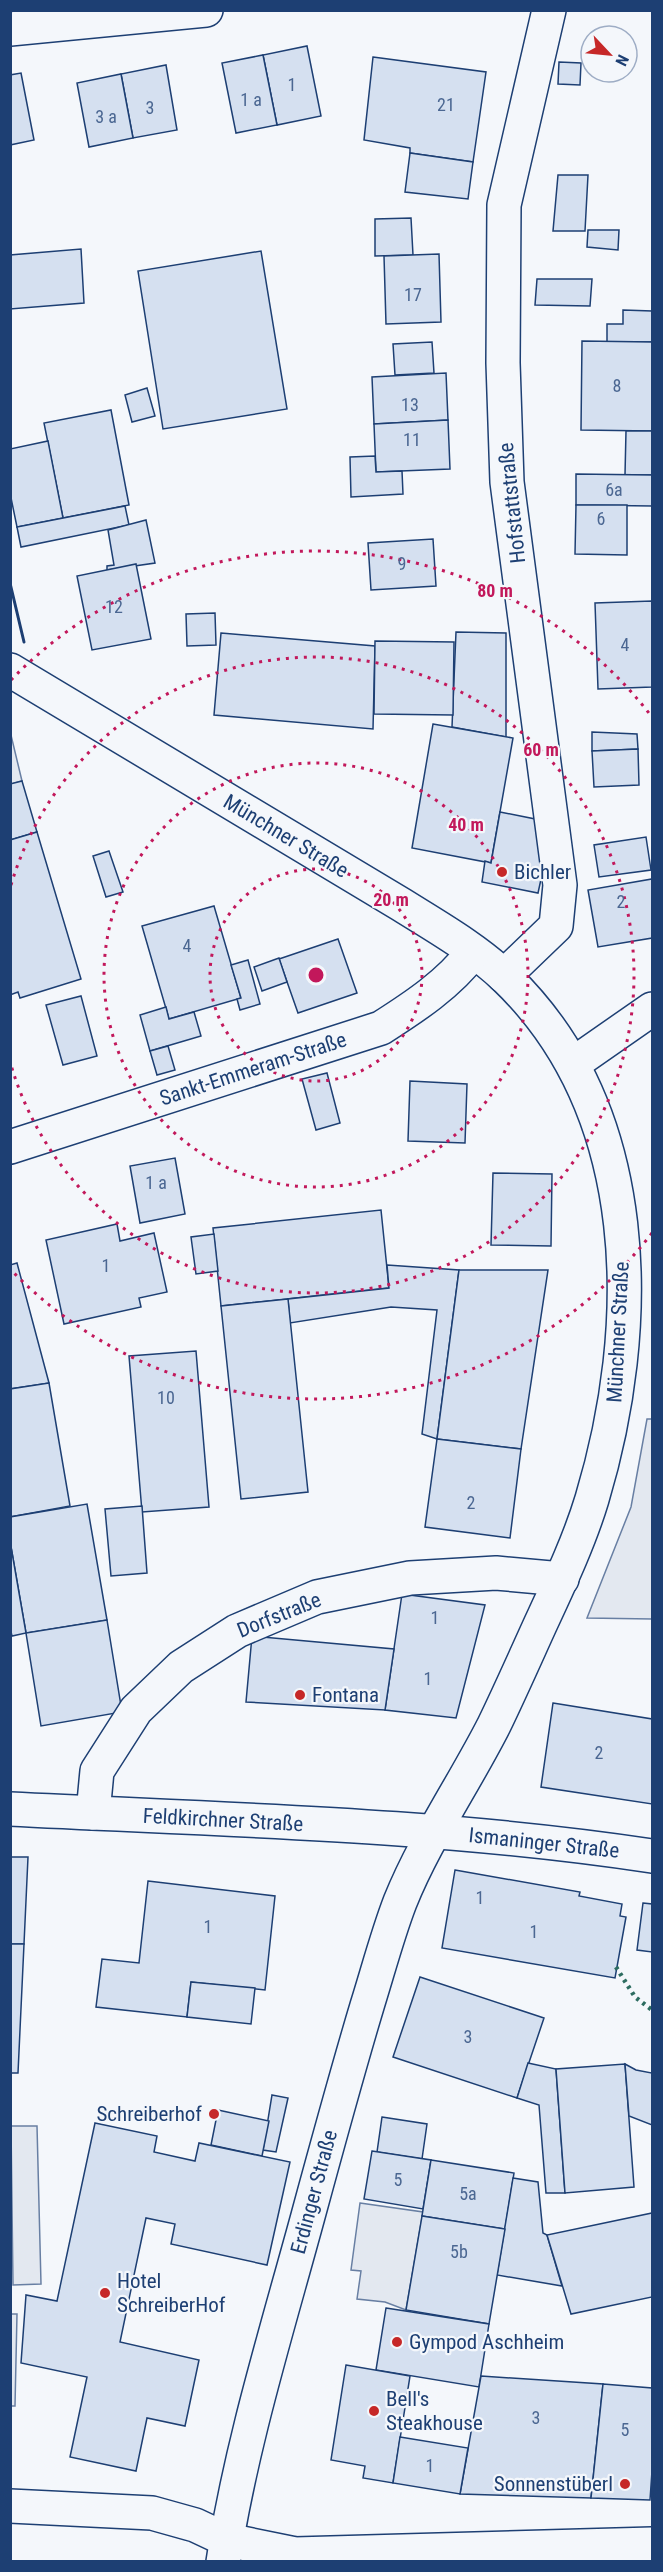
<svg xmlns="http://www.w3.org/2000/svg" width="663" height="2572" font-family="'Roboto Condensed',sans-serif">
<rect width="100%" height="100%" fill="#f4f7fb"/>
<!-- parking -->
<g fill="#e3e8f0" stroke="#687fa3" stroke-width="1.5">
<path d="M10 731 22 781 11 784H10Z"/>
<path d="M647 1419H652V1619L587 1618 631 1507Z"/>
<path d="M11 2126H37L41 2284 13 2285Z"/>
<path d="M360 2203 423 2212 406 2310 385 2302 357 2299 361 2271 351 2270Z"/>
<path d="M11 2314H17L15 2406H11Z"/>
</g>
<!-- building -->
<g fill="#d5e0f0" stroke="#1d3f73" stroke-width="1.5">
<path d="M307 46 321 116 277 125 263 55Z"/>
<path d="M263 55 277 125 236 133 222 63Z"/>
<path d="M373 57 486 72 473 162 410 153V148L364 140Z"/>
<path d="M559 62 581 63 580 85 558 84Z"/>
<path d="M166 65 177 130 133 138 121 74Z"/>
<path d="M21 73 34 140 10 145V75Z"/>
<path d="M121 74 133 138 89 147 77 83Z"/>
<path d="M410 153 473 162 468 199 405 192Z"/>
<path d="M558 175H588L585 231H553Z"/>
<path d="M411 218 413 255 375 256V219Z"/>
<path d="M588 230H619L618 250 587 247Z"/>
<path d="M81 249 84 303 10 309V255Z"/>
<path d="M261 251 287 409 163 429 138 271Z"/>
<path d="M439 254 441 322 386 324 384 256Z"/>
<path d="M537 279H592L590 306 535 305Z"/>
<path d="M623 310 652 311V342H607V324H623Z"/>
<path d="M582 341 652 342V431L581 430Z"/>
<path d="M432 342 434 373 395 375 393 344Z"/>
<path d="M446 373 448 420 374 424 372 377Z"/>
<path d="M147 388 155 416 132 422 125 395Z"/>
<path d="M111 410 129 505 63 518 44 423Z"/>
<path d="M448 420 450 469 376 472 374 424Z"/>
<path d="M626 431H652V475H625Z"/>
<path d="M48 441 63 518 17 527 10 493V449Z"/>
<path d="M375 456 376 472 402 471 403 494 351 497 350 457Z"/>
<path d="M576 474 652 475V506L576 505Z"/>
<path d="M576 505H627V555L575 554Z"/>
<path d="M125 506 129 525 21 547 17 527Z"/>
<path d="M146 520 155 563 107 570V566L114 565 108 530Z"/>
<path d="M433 539 436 586 371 590 368 543Z"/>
<path d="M136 564 151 639 92 650 77 576Z"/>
<path d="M652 601V687L598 689 595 603Z"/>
<path d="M215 613 216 645 187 646 186 614Z"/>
<path d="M456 632 506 633V737L452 727Z"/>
<path d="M221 633 375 646 373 729 214 715Z"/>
<path d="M375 641 454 642 453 715 374 714Z"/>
<path d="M433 724 513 738 491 863 412 848Z"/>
<path d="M592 732 637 734 638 749 592 751Z"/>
<path d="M638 749 639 785 594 787 592 751Z"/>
<path d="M22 781 37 832 10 840V784Z"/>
<path d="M500 812 540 820 545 861 538 893 482 882 485 861 491 863Z"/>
<path d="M37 832 81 979 20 998 18 992 10 995V840Z"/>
<path d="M646 837 651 870 599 877 594 845Z"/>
<path d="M109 851 123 892 106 897 93 856Z"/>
<path d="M652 879V938L598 947 588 890Z"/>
<path d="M214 906 241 998 169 1019 142 926Z"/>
<path d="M338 939 357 993 298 1013 279 959Z"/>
<path d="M279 958 287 982 262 991 254 967Z"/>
<path d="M248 960 260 1004 240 1010 237 999 241 998 231 965Z"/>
<path d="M81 996 97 1056 63 1065 46 1005Z"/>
<path d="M166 1007 169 1019 194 1012 201 1036 150 1051 140 1015Z"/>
<path d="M168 1046 175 1070 157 1075 150 1051Z"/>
<path d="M327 1073 340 1123 316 1130 302 1079Z"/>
<path d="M410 1081 467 1084 465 1143 408 1141Z"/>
<path d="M175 1158 185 1214 140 1223 130 1166Z"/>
<path d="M493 1173 552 1174 551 1246 491 1245Z"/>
<path d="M381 1210 389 1288 221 1306 213 1228Z"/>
<path d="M117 1224 120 1241 154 1233 167 1292 139 1298 141 1307 64 1324 46 1240Z"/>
<path d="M214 1234 218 1271 196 1274 191 1237Z"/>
<path d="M17 1263 49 1383 10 1389V1265Z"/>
<path d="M387 1265 459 1270 437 1439 422 1434 437 1310 391 1307 290 1323 288 1299 389 1288Z"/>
<path d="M459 1270H548L521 1449 437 1439Z"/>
<path d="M288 1299 308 1492 241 1499 221 1306Z"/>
<path d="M196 1351 209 1507 142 1512 129 1356Z"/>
<path d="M49 1383 70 1506 10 1517V1389Z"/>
<path d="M437 1439 521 1449 510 1538 425 1527Z"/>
<path d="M87 1504 107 1620 26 1633 10 1541V1517Z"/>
<path d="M142 1506 147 1573 111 1576 105 1509Z"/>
<path d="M10 1541 26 1633 12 1636 10 1628Z"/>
<path d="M402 1594 485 1605 456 1718 385 1710Z"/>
<path d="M107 1620 122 1712 41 1726 26 1633Z"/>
<path d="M252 1636 394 1649 385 1710 246 1702Z"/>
<path d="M553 1703 652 1719V1804L541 1787Z"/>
<path d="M10 1857H28L24 1944H10Z"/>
<path d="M455 1870 580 1892 579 1896 622 1904 620 1916 626 1917 615 1978 442 1948Z"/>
<path d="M148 1881 275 1896 265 1990 191 1982 187 2017 96 2007 102 1959 139 1963Z"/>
<path d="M643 1903 652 1904V1952L637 1950Z"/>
<path d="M10 1944H24L18 2073H10Z"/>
<path d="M420 1977 544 2018 517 2098 393 2057Z"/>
<path d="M191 1982 255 1988 251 2024 187 2017Z"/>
<path d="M528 2063 556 2069 565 2193H546L539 2105 517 2098Z"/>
<path d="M625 2064 634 2187 565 2193 556 2069Z"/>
<path d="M625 2064 636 2070 652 2073V2125L629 2116Z"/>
<path d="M272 2095 288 2098 276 2152 263 2150Z"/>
<path d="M218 2110 269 2121 262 2156 211 2145Z"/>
<path d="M382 2117 427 2124 422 2159 377 2152Z"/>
<path d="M95 2123 157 2136 154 2152 195 2161 199 2143 290 2162 267 2265 171 2244 175 2224 146 2218 120 2342 199 2360 185 2426 147 2418 136 2471 70 2457 87 2377 21 2363 26 2295 57 2301Z"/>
<path d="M372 2151 431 2160 423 2209 364 2199Z"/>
<path d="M431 2160 514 2173 505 2229 422 2216Z"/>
<path d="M513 2178 538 2182 543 2233 547 2235 562 2286 497 2275Z"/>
<path d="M652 2213V2297L571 2314 547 2235Z"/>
<path d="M422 2216 505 2229 489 2324 406 2310Z"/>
<path d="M386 2308 489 2324 479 2387 376 2370Z"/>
<path d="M346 2365 410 2376 393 2483 363 2478 365 2466 331 2460Z"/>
<path d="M481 2376 603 2384 591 2498 460 2494Z"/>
<path d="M603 2384 652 2388V2471L650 2500 591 2498Z"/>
<path d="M400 2437 468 2448 460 2494 393 2483Z"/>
</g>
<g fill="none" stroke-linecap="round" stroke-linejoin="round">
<!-- minor casing -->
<g stroke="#1d3f73" stroke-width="36">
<g id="minor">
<path d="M10 29 206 10"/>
<path d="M10 670 402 905C437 927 476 949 506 978 645 1112 644 1326 592 1499 579 1542 559 1584 540 1625 525 1658 510 1692 494 1725 464 1784 425 1840 400 1902 387 1936 378 1971 367 2006 346 2076 327 2146 308 2216 277 2330 241 2445 223 2562"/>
<path d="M504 976 556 926 560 885 507 482 503 363 504 205 549 10"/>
<path d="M573 1064 652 1009"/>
<path d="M10 1147 381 1028C414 1007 449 984 473 952"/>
<path d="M93 1813 97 1771 136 1710 181 1667 237 1631 317 1597 410 1578 496 1573 562 1579"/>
<path d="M10 2506 152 2513 195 2525 227 2540 295 2554 652 2544"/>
</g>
</g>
<!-- major casing -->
<g stroke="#1d3f73" stroke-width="36">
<path id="major" d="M10 1809C225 1820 440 1824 652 1856"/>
</g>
<!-- minor -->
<use href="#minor" stroke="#f4f7fb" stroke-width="33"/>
<!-- major -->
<use href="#major" stroke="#f4f7fb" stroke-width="33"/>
<!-- hedge -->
<path stroke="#2c6c60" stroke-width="4.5" stroke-dasharray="3 4.5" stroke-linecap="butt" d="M616 1967 635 1997 652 2010"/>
<!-- wall -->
<path stroke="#1d3f73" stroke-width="3" d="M10 583 24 642"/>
</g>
<!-- distance rings -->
<g fill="none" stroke="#c2185b" stroke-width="3" stroke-dasharray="3 6">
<circle cx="316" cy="975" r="106"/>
<circle cx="316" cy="975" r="212"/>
<path d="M11 885A318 318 0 1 1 11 1065"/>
<path d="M652 1233A424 424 0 0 1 11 1270M11 680A424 424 0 0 1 652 717"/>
</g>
<!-- markers -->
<g fill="#c62828" stroke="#f4f7fb" stroke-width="2">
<circle cx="502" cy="872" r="6"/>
<circle cx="300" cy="1695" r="6"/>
<circle cx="214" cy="2114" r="6"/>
<circle cx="105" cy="2293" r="6"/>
<circle cx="397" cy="2342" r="6"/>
<circle cx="374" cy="2411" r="6"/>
<circle cx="625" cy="2484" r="6"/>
</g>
<g text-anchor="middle" stroke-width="4.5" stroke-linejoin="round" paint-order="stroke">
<!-- number labels -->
<g font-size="18" fill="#4b6792">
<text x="292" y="91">1</text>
<text x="251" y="106">1 a</text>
<text x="446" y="111">21</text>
<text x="150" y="114">3</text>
<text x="106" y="123">3 a</text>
<text x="413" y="301">17</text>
<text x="617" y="392">8</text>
<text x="410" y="411">13</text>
<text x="412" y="446">11</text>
<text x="614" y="496">6a</text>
<text x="601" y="525">6</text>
<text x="402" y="570">9</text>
<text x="114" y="613">12</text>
<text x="625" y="651">4</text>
<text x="621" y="908">2</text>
<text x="187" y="952">4</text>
<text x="156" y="1189">1 a</text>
<text x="106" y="1272">1</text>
<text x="166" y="1404">10</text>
<text x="471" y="1509">2</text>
<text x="435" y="1624">1</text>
<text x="428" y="1685">1</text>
<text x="599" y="1759">2</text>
<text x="480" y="1904">1</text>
<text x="208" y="1933">1</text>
<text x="534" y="1938">1</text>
<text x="468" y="2043">3</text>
<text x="398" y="2186">5</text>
<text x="468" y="2200">5a</text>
<text x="459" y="2258">5b</text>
<text x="536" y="2424">3</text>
<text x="625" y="2436">5</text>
<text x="430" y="2472">1</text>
</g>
<!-- street labels -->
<g font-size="21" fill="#1d3f73" stroke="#f4f7fb">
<text transform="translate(512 503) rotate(-96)" y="7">Hofstattstraße</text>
<text transform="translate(286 836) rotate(31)" y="7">Münchner Straße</text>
<text transform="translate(253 1069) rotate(-18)" y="7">Sankt-Emmeram-Straße</text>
<text transform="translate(618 1332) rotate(-87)" y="7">Münchner Straße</text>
<text transform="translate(279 1615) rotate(-22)" y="7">Dorfstraße</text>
<text transform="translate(223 1820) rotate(3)" y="7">Feldkirchner Straße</text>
<text transform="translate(544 1843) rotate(6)" y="7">Ismaninger Straße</text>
<text transform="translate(314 2192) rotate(-75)" y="7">Erdinger Straße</text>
</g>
<!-- poi labels -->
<g font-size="21" fill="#1d3f73" stroke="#f4f7fb" text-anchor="start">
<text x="514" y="879">Bichler</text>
<text x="312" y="1702">Fontana</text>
<text x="202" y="2121" text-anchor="end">Schreiberhof</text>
<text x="117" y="2288">Hotel<tspan x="117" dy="24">SchreiberHof</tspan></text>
<text x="409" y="2349">Gympod Aschheim</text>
<text x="386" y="2406">Bell's<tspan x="386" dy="24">Steakhouse</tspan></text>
<text x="613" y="2491" text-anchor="end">Sonnenstüberl</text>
</g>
</g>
<circle cx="316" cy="975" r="9" fill="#c2185b" stroke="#f4f7fb" stroke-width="3"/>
<g font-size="18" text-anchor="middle" font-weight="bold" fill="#c2185b" stroke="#f4f7fb" stroke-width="4.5" stroke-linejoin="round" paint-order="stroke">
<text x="495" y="597">80 m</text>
<text x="541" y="756">60 m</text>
<text x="466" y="831">40 m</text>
<text x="391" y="906">20 m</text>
</g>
<!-- border -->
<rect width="663" height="2572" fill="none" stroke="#1d3f73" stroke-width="24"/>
<!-- north arrow -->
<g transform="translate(609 54) rotate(116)"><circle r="28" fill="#f4f7fb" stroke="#9eadc5" stroke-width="1.5"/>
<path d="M0-4.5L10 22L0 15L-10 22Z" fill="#c62828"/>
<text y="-9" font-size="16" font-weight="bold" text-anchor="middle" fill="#1d3f73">N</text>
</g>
</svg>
